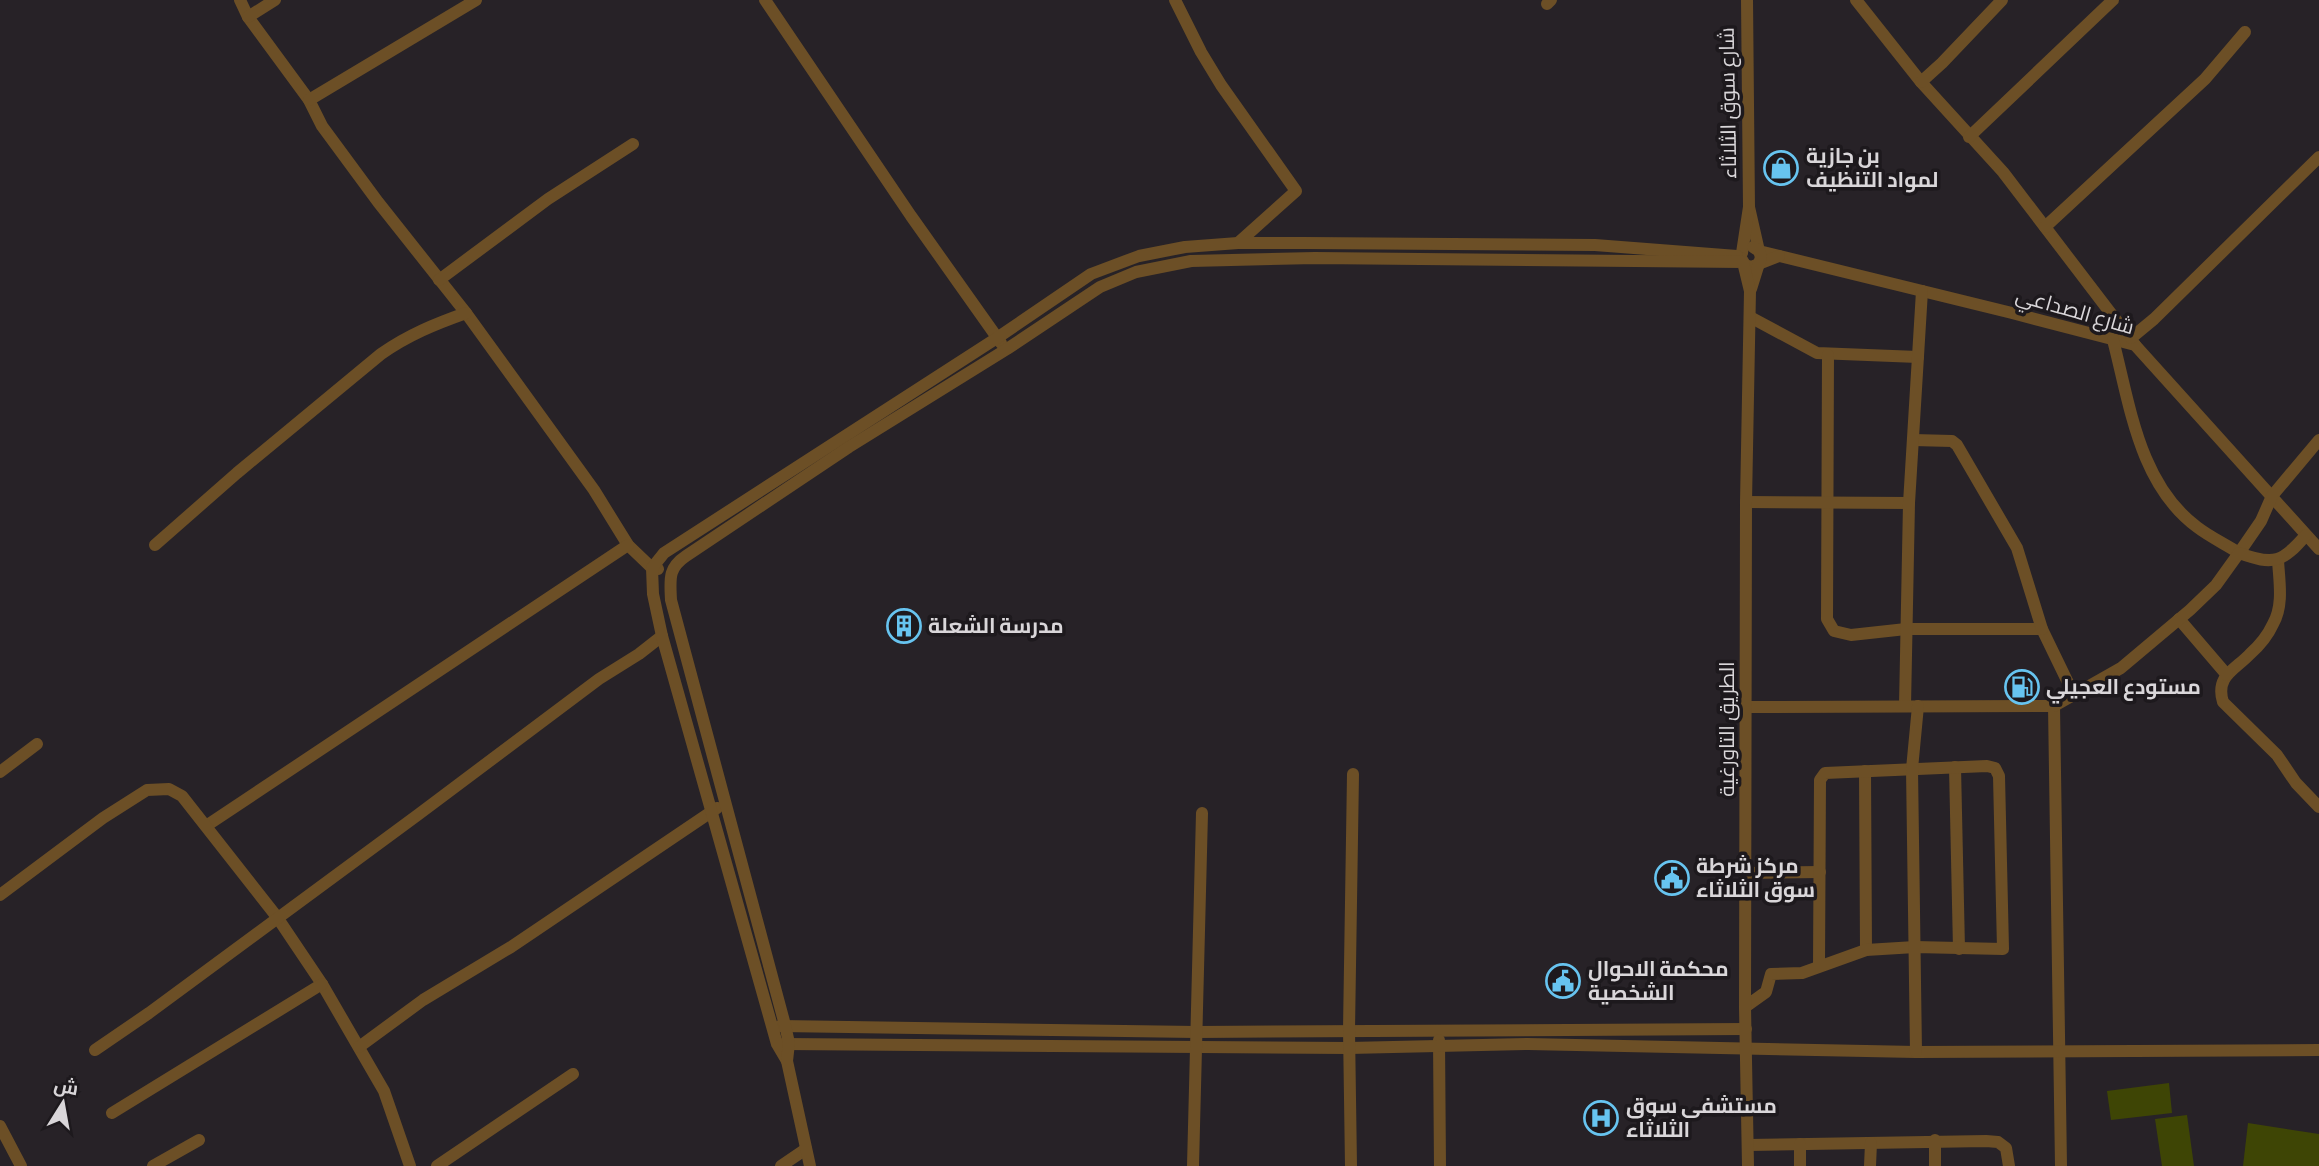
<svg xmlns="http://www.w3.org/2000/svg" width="2319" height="1166" font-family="Bitter,Cairo,serif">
<rect width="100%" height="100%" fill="#272227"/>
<!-- green -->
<g fill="#3e4505">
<path d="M2169 1083 2172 1113 2111 1120 2107 1091Z"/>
<path d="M2187 1115 2194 1166H2162L2155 1119Z"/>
<path d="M2248 1123 2319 1134V1166H2243Z"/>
</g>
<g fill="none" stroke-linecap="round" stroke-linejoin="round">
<!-- minor -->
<g stroke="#6c4f26" stroke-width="12">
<path d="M240 0 248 17 309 100 322 126 378 202 466 313 594 490 628 545 652 568 658 569"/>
<path d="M765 0 911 216 1001 343"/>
<path d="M1175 0 1201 52 1221 85 1296 191 1238 243"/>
<path d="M1856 0 1921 82 2003 172 2135 345"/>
<path d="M1547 4 1551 0"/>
<path d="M248 17 275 0"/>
<path d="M1921 82 1942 63 2002 0"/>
<path d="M309 100 476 0"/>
<path d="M1969 137 2113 0"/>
<path d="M1749 207 1759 251 2012 313 2135 345 2319 549"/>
<path d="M2045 227 2205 79 2245 32"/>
<path d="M1742 253 1749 207 1747 0"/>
<path d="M1741 258 1745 265 1751 267 1779 256"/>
<path d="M439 280 548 199 633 144"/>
<path d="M1751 289 1761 257 1759 251 1753 247"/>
<path d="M1750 317 1817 353 1918 357"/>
<path d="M2131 338 2154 319 2319 157"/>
<path d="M2113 340C2130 405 2139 484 2197 527 2210 537 2225 544 2239 553L2261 521 2272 496 2319 440"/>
<path d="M1828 355 1827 619 1834 631 1851 635 1906 629H2042L2074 695"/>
<path d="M1913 440 1952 441 1957 445 2017 548 2042 629"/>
<path d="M1746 502 1909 503"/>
<path d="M155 545 237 473 381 354C408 335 435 324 466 313"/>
<path d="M2278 560C2279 580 2284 605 2273 624 2268 635 2259 646 2250 654 2235 670 2215 676 2223 702L2277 755 2296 783 2319 807"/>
<path d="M2179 619 2227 675"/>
<path d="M1905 706 1909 503 1922 291"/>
<path d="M2054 706 2061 1166"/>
<path d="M1746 707 2054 706 2121 668 2190 610 2216 585 2239 553C2274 566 2283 562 2306 535"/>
<path d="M1955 767 1959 949"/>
<path d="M1865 771 1866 950"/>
<path d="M0 772 37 744"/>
<path d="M206 826 628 545"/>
<path d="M1747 873 1820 872"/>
<path d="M0 895 103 818 147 790 169 789 182 796 277 917 322 984 384 1091 410 1166"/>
<path d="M1745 1007 1766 992 1771 974 1802 973 1866 950 1915 947 2003 949 1999 776 1995 768 1987 766 1825 773 1820 780 1819 965"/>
<path d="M780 1026 1196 1032 1746 1029"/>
<path d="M1439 1040 1440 1166"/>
<path d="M783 1044 1349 1048 1528 1044 1916 1052 2319 1050"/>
<path d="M359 1047 423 1000 511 947 717 808"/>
<path d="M95 1050 149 1013 419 814 599 679 639 654 662 636"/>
<path d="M1916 1052 1912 769 1918 706"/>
<path d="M787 1061 777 1044 662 636 653 594 652 568 664 553 997 338 1091 274 1139 256 1185 247 1238 243H1305L1595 245 1737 256"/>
<path d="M112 1113 322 984"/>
<path d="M0 1126 21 1166"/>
<path d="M1748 1145 1986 1141 1998 1142 2006 1148 2009 1166"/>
<path d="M153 1166 199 1140"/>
<path d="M437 1166 573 1074"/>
<path d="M781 1166 806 1149"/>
<path d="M810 1166 787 1061 789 1043 785 1025 671 600C670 579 668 568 686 556L849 447 1007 349 1100 287 1136 272 1191 261 1315 258 1743 262 1750 291 1746 502 1745 1007 1748 1166"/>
<path d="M1193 1166 1202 813"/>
<path d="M1351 1166 1349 1030 1353 774"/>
<path d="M1800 1166V1144"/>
<path d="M1870 1166 1871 1143"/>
<path d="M1935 1166V1140"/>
</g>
</g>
<!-- icons -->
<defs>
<g id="shop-ring" transform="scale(1.75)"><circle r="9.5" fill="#1d191d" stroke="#67c4f0" stroke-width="1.5"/><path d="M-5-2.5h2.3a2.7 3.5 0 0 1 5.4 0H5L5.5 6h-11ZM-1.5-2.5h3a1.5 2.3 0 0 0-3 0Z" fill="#67c4f0"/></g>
<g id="building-ring" transform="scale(1.75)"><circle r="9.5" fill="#1d191d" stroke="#67c4f0" stroke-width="1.5"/><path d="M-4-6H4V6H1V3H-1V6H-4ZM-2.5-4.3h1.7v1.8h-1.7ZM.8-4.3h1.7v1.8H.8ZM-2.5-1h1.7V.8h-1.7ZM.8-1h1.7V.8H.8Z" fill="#67c4f0"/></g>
<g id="fuel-ring" transform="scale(1.75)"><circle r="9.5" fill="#1d191d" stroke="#67c4f0" stroke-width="1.5"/><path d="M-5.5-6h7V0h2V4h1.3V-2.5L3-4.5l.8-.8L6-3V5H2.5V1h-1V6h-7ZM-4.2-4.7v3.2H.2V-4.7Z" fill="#67c4f0"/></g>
<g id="civic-ring" transform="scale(1.75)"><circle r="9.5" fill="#1d191d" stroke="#67c4f0" stroke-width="1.5"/><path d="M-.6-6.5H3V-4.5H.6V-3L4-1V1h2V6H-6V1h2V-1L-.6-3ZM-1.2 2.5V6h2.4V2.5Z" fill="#67c4f0"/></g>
<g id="hospital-ring" transform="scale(1.75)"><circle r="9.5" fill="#1d191d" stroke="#67c4f0" stroke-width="1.5"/><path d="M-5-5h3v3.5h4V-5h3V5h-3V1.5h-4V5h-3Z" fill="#67c4f0"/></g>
</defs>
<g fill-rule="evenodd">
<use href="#shop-ring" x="1781" y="168"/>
<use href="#building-ring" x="904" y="626"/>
<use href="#fuel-ring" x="2022" y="687"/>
<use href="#civic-ring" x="1672" y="878"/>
<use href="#civic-ring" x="1563" y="981"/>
<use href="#hospital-ring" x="1601" y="1118"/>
</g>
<g text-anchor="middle" stroke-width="7" stroke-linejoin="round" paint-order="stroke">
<!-- street labels -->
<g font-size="21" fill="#d9d6d9" stroke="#1d191d">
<text transform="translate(1728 103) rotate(-91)" y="7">شارع سوق الثلاثاء</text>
<text transform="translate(2075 311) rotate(16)" y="7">شارع الصداعي</text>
<text transform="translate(1727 729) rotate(-90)" y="7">الطريق التاورغية</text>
</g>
<!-- poi labels -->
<g font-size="21" font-weight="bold" fill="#d9d6d9" stroke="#1d191d" text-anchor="start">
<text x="1806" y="163">بن جازية<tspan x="1806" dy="24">لمواد التنظيف</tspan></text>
<text x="928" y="633">مدرسة الشعلة</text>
<text x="2046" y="694">مستودع العجيلي</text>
<text x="1696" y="873">مركز شرطة<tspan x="1696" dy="24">سوق الثلاثاء</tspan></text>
<text x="1588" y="976">محكمة الاحوال<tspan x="1588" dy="24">الشخصية</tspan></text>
<text x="1626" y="1113">مستشفى سوق<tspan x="1626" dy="24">الثلاثاء</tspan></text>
</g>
</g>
<!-- north arrow -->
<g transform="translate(63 1103) rotate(11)" stroke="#1d191d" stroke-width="5" paint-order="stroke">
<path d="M0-5L12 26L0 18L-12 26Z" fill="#d9d6d9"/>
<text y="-10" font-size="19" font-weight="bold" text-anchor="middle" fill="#d9d6d9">ش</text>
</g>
</svg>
